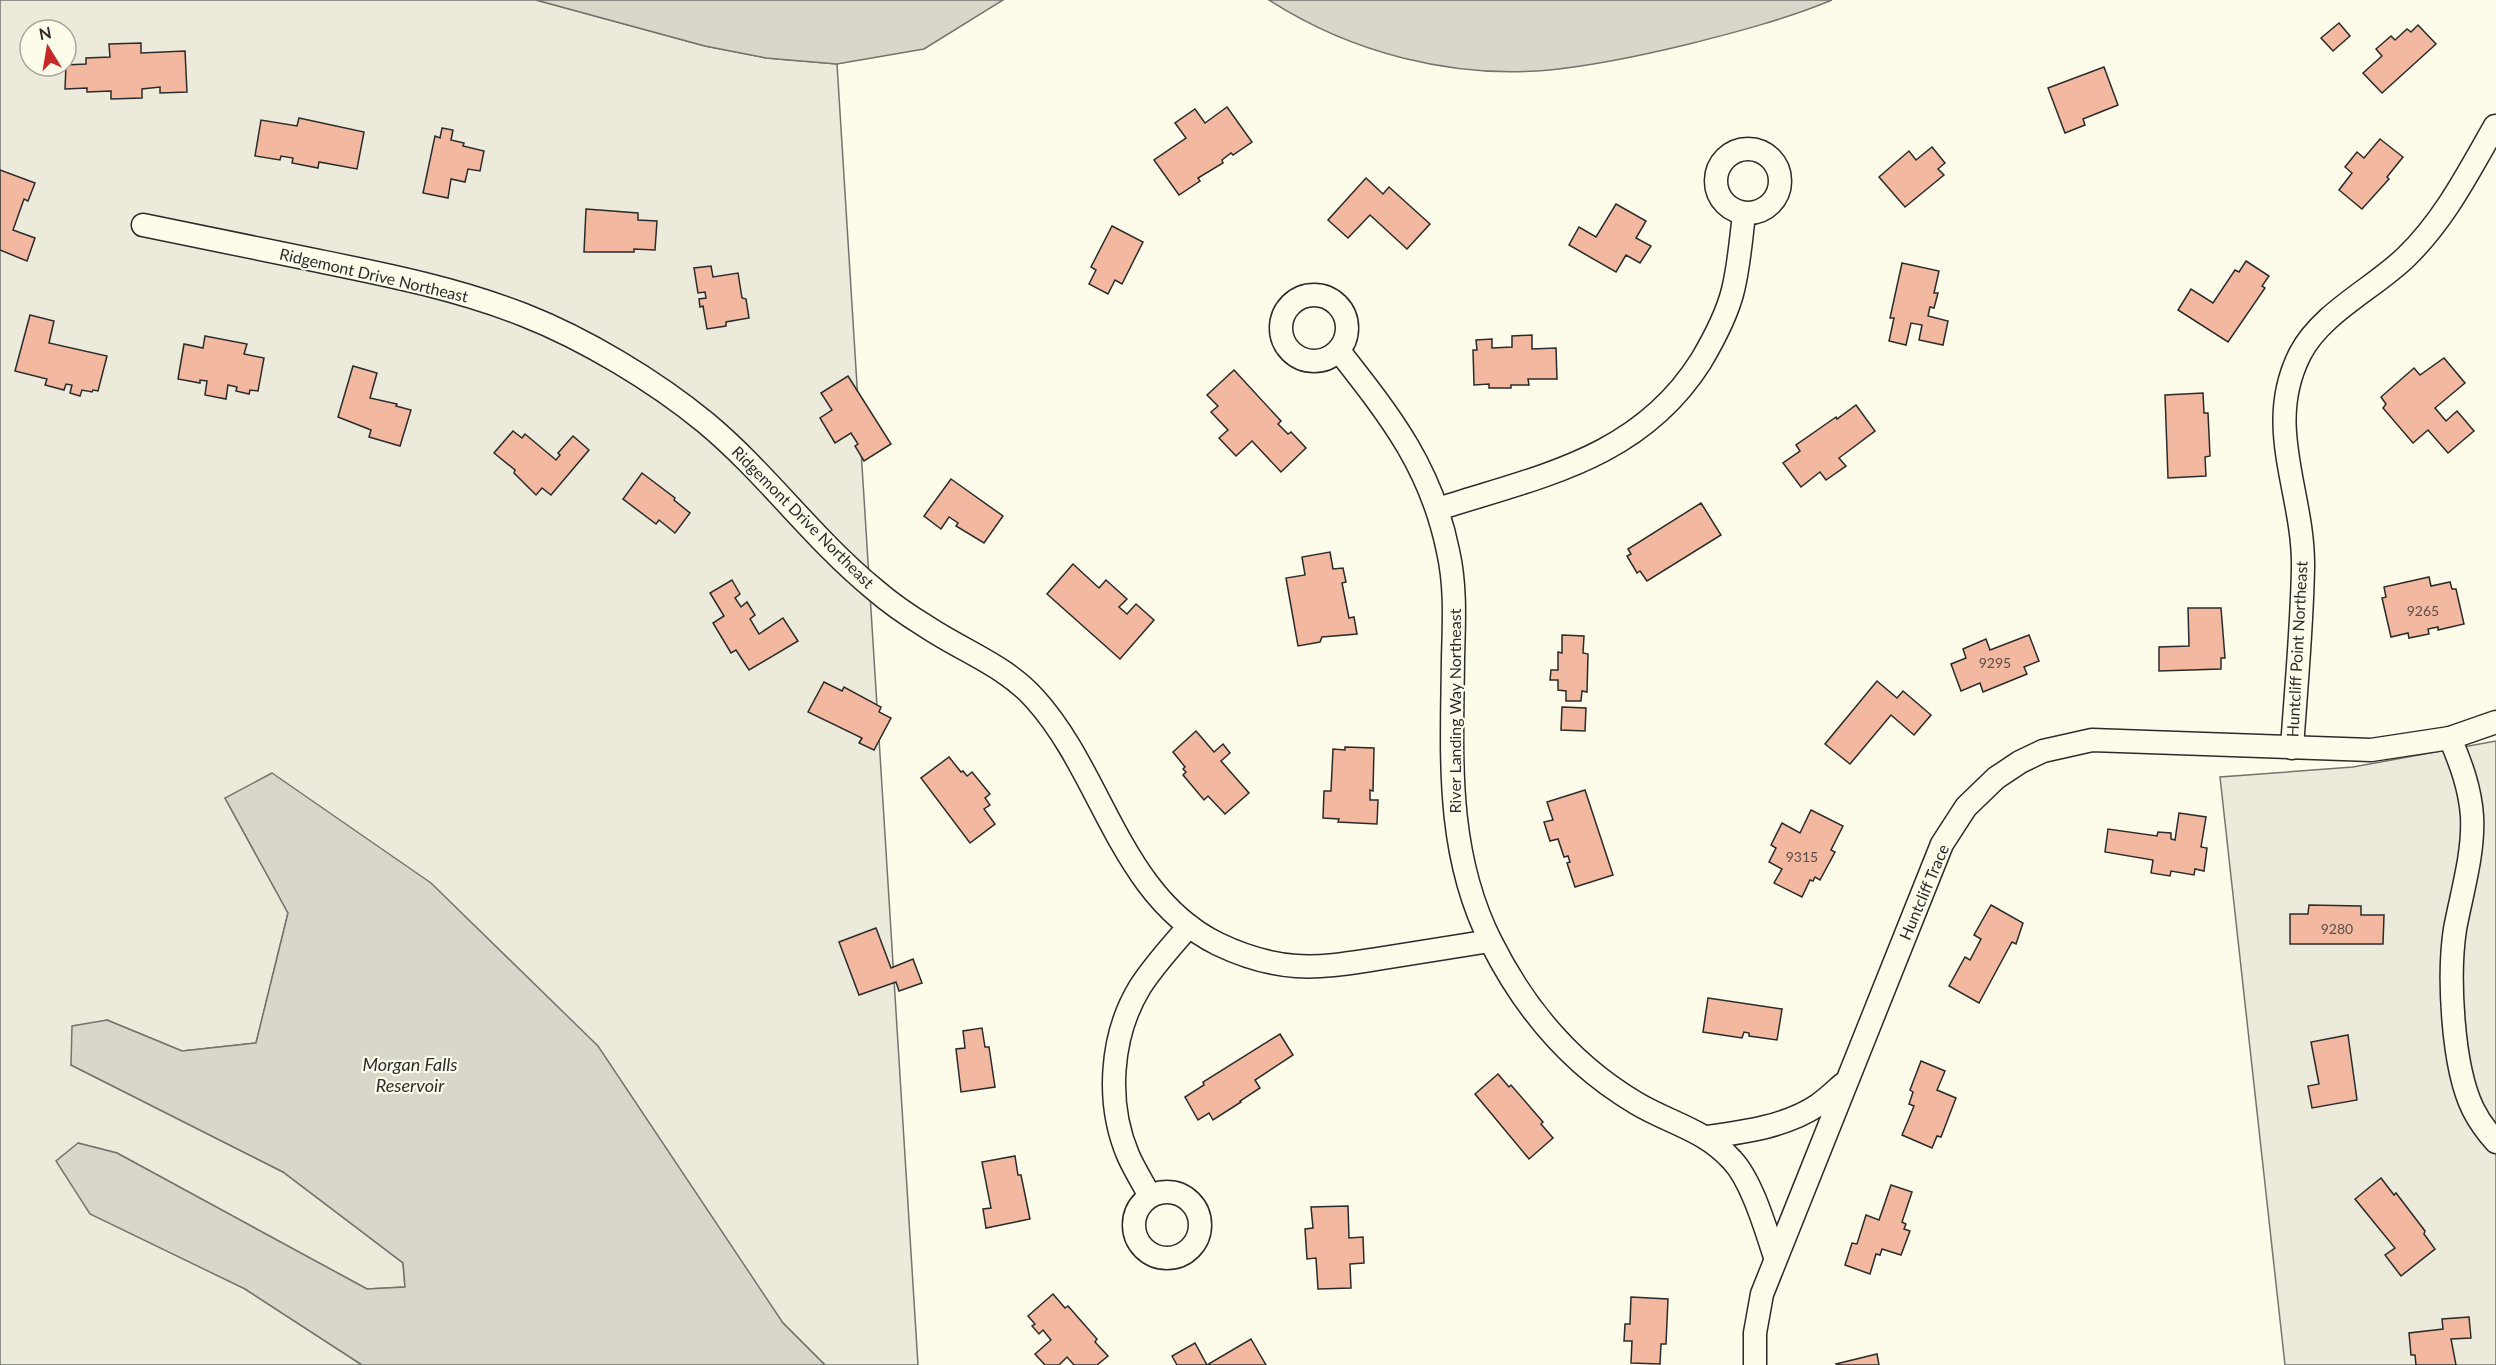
<svg xmlns="http://www.w3.org/2000/svg" width="2496" height="1365" font-family="Lato,sans-serif">
<rect width="100%" height="100%" fill="#fdfbea"/>
<!-- green -->
<g fill="#ecebdb" stroke="#74746e" stroke-width="1.5" fill-rule="evenodd">
<path d="M0 0H536L705 46 766 58 837 64 918 1365H825L783 1323 225 798 288 913 256 1043 182 1051 107 1020 71 1065 283 1172 403 1263 405 1287 367 1289 117 1153 78 1143 245 1289 362 1365H0ZM30 30H66V66H30Z"/>
<path d="M2496 741V1365H2285L2220 777 2353 767Z"/>
</g>
<!-- water -->
<g fill="#d8d7c9" stroke="#74746e" stroke-width="1.5">
<path d="M536 0H1003L924 49 837 64 766 58 705 46Z"/>
<path d="M1269 0H1832C1786 19 1737 32 1689 44 1644 55 1597 65 1550 70 1453 79 1351 53 1269 0Z"/>
<path d="M272 773 431 883 598 1046 783 1323 825 1365H362L245 1289 90 1214 56 1161 78 1143 117 1153 367 1289 405 1287 403 1263 283 1172 71 1065 72 1026 107 1020 182 1051 256 1043 288 913 225 798Z"/>
</g>
<!-- building -->
<g fill="#f2b8a0" stroke="#2b2b2b" stroke-width="1.5">
<path d="M2339 23 2350 36 2333 51 2321 38Z"/>
<path d="M2418 25 2436 44 2382 93 2363 73 2382 56 2376 49 2391 36 2395 40 2407 29 2411 32Z"/>
<path d="M141 43V53L185 51 187 92 160 93V87L142 89V98L111 99V91L87 92V88L65 89 66 65 86 64V58L110 57 109 44Z"/>
<path d="M2104 67 2118 105 2083 119 2085 125 2065 133 2048 88Z"/>
<path d="M1227 107 1252 142 1233 155 1231 153 1222 160 1223 163 1198 178 1200 181 1179 195 1154 160 1186 138 1175 123 1195 109 1205 123Z"/>
<path d="M299 118 364 132 357 169 319 162 318 168 292 163 293 158 281 156 280 160 255 156 261 120 297 126Z"/>
<path d="M442 128 453 130 451 140 464 143 463 146 484 151 480 171 468 169 465 182 451 179 448 198 423 193 435 136 440 138Z"/>
<path d="M2380 139 2403 157 2387 177 2389 179 2362 209 2339 190 2352 173 2345 167 2357 152 2364 158Z"/>
<path d="M1932 147 1945 163 1938 169 1944 175 1905 207 1879 177 1909 151 1916 160Z"/>
<path d="M0 170 35 183 28 201 24 199 13 230 35 238 27 261 0 250Z"/>
<path d="M1366 178 1383 194 1389 187 1430 224 1407 249 1370 215 1348 238 1328 220Z"/>
<path d="M1616 204 1646 221 1636 238 1651 246 1640 263 1626 255 1616 272 1569 245 1579 227 1596 237Z"/>
<path d="M586 209 638 213V220L657 221 655 250 634 249V252H584Z"/>
<path d="M1112 226 1143 242 1122 284 1115 280 1108 294 1089 284 1096 270 1091 267Z"/>
<path d="M2246 261 2269 276 2262 286 2265 288 2228 342 2178 310 2191 289 2213 303 2235 270 2239 272Z"/>
<path d="M1902 263 1939 271 1934 293H1938L1934 308 1930 307 1928 316 1948 321 1943 345 1919 340 1922 325 1911 323 1906 345 1889 341 1894 318H1890Z"/>
<path d="M711 266 713 277 738 273 742 298 746 299 749 318 726 322V326L707 329 703 306 700 307 699 299 706 298 705 292 698 293 694 268Z"/>
<path d="M30 315 54 321 49 343 107 356 98 391 93 390 92 392 82 390 80 396 70 393 72 385 66 384 64 390 45 385 47 379 15 371Z"/>
<path d="M1532 335V349L1556 348 1557 379H1528L1529 385H1511V388H1489V384L1474 385 1473 350H1477L1476 340 1492 339V348L1512 347V336Z"/>
<path d="M205 336 247 344 244 354 264 358 258 391 250 390 249 394 236 391 237 387 228 385 226 399 205 395 207 381 200 380V383L178 379 184 344 203 348Z"/>
<path d="M2444 358 2465 383 2435 408 2446 421 2457 411 2474 431 2448 453 2428 430 2413 443 2383 408 2386 404 2381 397 2414 368 2420 375Z"/>
<path d="M353 366 377 373 370 398 397 404 396 406 411 410 400 446 369 437 371 430 338 417Z"/>
<path d="M1234 370 1281 421 1278 424 1288 434 1291 432 1306 448 1281 472 1252 441 1236 456 1219 438 1228 430 1211 412 1218 406 1207 395Z"/>
<path d="M848 376 891 444 864 461 855 446 858 444 851 433 835 443 820 418 832 410 821 393Z"/>
<path d="M2203 393 2204 413H2208L2210 456 2205 457 2206 476 2168 478 2165 395Z"/>
<path d="M1856 405 1875 431 1839 458 1846 466 1826 480 1820 472 1801 487 1783 463 1800 451 1796 445 1836 417 1837 419Z"/>
<path d="M513 431 522 438 525 434 556 460 560 455 558 453 573 436 589 450 551 495 542 488 536 495 514 473 515 470 494 453Z"/>
<path d="M642 473 675 498 674 500 690 513 675 533 659 520 656 524 623 499Z"/>
<path d="M951 479 1003 516 984 543 956 526 958 523 949 517 941 529 924 516Z"/>
<path d="M1701 503 1721 535 1647 581 1640 571 1637 573 1627 556 1631 554 1628 549Z"/>
<path d="M1330 552 1333 569 1343 568 1346 582 1342 583 1349 618 1354 617 1357 634 1322 637 1320 642 1298 646 1286 578 1305 575 1302 557Z"/>
<path d="M1073 564 1099 588 1106 580 1127 599 1119 607 1127 614 1136 604 1154 620 1120 659 1047 594Z"/>
<path d="M2429 577 2431 586 2450 582 2452 589H2456L2464 624 2438 630V627L2428 629 2429 634 2409 638 2408 633 2391 637 2382 598 2386 597 2384 587Z"/>
<path d="M732 580 740 594 735 598 741 607 747 602 755 615 750 619 759 634 783 618 798 641 749 670 736 650 731 653 713 623 724 616 710 593Z"/>
<path d="M2188 608H2221L2225 658H2221V669L2159 671V647L2189 646Z"/>
<path d="M1562 635 1584 636 1583 653 1588 654 1587 692 1582 691 1581 701H1566V691L1558 690V680H1550L1551 670H1558V652L1562 653Z"/>
<path d="M2029 635 2039 661 2024 667 2027 674 1983 692 1980 683 1961 691 1951 664 1966 658 1963 649 1986 639 1990 650Z"/>
<path d="M1877 681 1897 698 1903 691 1931 715 1914 735 1891 715 1850 764 1825 744Z"/>
<path d="M824 682 842 691 844 687 881 707 879 712 891 718 874 750 859 743 862 738 808 712Z"/>
<path d="M1562 707 1586 708 1585 731 1561 730Z"/>
<path d="M1196 731 1214 752 1223 744 1230 753 1221 761 1249 793 1225 814 1208 796 1204 800 1183 775 1186 772 1183 769 1185 767 1173 752Z"/>
<path d="M1345 747 1374 748 1373 791 1370 790V800H1378L1377 824 1338 822 1339 819 1323 818 1324 791H1331L1333 749 1345 750Z"/>
<path d="M949 757 961 772 963 771 967 776 972 772 990 794 985 798 990 805 984 809 995 824 970 843 921 778Z"/>
<path d="M1585 790 1613 875 1575 887 1567 863 1570 862 1568 856 1564 857 1558 839 1550 841 1544 822 1553 820 1547 802Z"/>
<path d="M1811 810 1843 826 1831 850 1835 852 1820 880 1815 877 1813 881 1810 880 1802 897 1774 883 1782 869 1769 862 1776 848 1771 845 1782 823 1800 833Z"/>
<path d="M2179 813 2206 817 2201 847 2207 848 2204 871 2195 869 2194 875 2171 871 2170 876 2151 873 2153 860 2105 852 2108 829 2157 836 2158 832 2171 833V839L2175 840Z"/>
<path d="M1991 905 2023 923 2016 944 2012 942 1979 1003 1949 986 1965 957 1970 960 1981 939 1974 935Z"/>
<path d="M2309 905 2361 906V915H2384L2383 944H2290V914H2308Z"/>
<path d="M876 928 891 968 913 959 922 983 899 991 896 982 859 995 839 942Z"/>
<path d="M1708 998 1782 1009 1777 1040 1749 1036V1033L1744 1032 1742 1038 1703 1032Z"/>
<path d="M982 1028 985 1047H989L995 1087 961 1092 956 1049 965 1048 963 1031Z"/>
<path d="M1280 1034 1293 1055 1255 1080 1260 1088 1240 1101 1241 1102 1213 1120 1209 1113 1198 1120 1185 1097 1204 1085 1203 1082Z"/>
<path d="M2348 1035 2357 1100 2312 1108 2308 1086 2319 1084 2311 1042Z"/>
<path d="M1921 1061 1945 1071 1937 1090 1956 1098 1941 1137 1937 1136 1932 1148 1902 1135 1914 1106 1909 1104 1913 1092 1910 1090Z"/>
<path d="M1498 1074 1509 1087 1511 1085 1543 1122 1541 1124 1553 1138 1529 1159 1475 1094Z"/>
<path d="M1015 1156 1018 1175H1021L1030 1219 986 1228 983 1209 991 1208 982 1162Z"/>
<path d="M2381 1178 2394 1195 2396 1193 2425 1231 2424 1234 2435 1249 2401 1276 2385 1255 2395 1248 2355 1199Z"/>
<path d="M1891 1185 1912 1192 1902 1222 1906 1224 1904 1229 1910 1231 1901 1255 1882 1249 1880 1255 1876 1254 1870 1274 1845 1265 1852 1243 1857 1244 1866 1215 1879 1220Z"/>
<path d="M1348 1206 1349 1238 1363 1237 1364 1263 1350 1264 1351 1288 1318 1289 1316 1258 1307 1259 1305 1229 1313 1228 1311 1207Z"/>
<path d="M1053 1294 1065 1308 1068 1306 1097 1339 1095 1342 1108 1356 1097 1365H1074L1067 1357 1059 1365H1045L1035 1354 1051 1340 1043 1330 1039 1334 1032 1326 1035 1324 1028 1316Z"/>
<path d="M1631 1297 1668 1299 1666 1344H1661L1660 1364 1631 1363 1632 1341H1624L1625 1324H1630Z"/>
<path d="M2469 1317 2471 1338 2451 1339 2456 1365H2416L2415 1355H2411L2409 1333 2443 1329 2442 1319Z"/>
<path d="M1251 1339 1266 1365H1177L1172 1356 1195 1343 1207 1365Z"/>
<path d="M1877 1354 1879 1365H1837L1836 1364Z"/>
</g>
<g fill="none" stroke-linecap="round" stroke-linejoin="round">
<!-- minor casing -->
<g stroke="#2b2b2b" stroke-width="25">
<g id="minor">
<circle cx="1748" cy="181" r="32"/>
<path d="M143 225C201 237 260 249 319 261 388 275 458 289 524 315 585 339 655 381 706 423 766 473 813 539 874 589 890 603 909 616 927 627 963 651 1006 666 1035 699 1103 774 1120 896 1218 944 1243 956 1269 964 1296 966 1323 968 1351 963 1377 959 1415 953 1452 947 1490 941"/>
<circle cx="1314" cy="328" r="33"/>
<path d="M1339 351C1390 416 1431 467 1448 551 1456 586 1454 622 1453 658 1452 755 1445 851 1491 942 1524 1008 1572 1065 1636 1103 1669 1123 1704 1129 1732 1160 1752 1181 1766 1230 1775 1257"/>
<path d="M1438 509C1540 476 1639 459 1701 361 1714 339 1727 315 1733 290 1739 266 1741 239 1744 214"/>
<path d="M2450 738C2461 764 2470 788 2472 816 2474 853 2462 892 2455 929 2448 975 2452 1066 2473 1109 2479 1121 2487 1132 2496 1142"/>
<path d="M2292 748C2296 688 2302 628 2303 567 2304 492 2263 427 2300 354 2321 313 2373 289 2406 257 2445 219 2468 173 2495 126"/>
<path d="M1708 1137C1745 1132 1787 1126 1818 1105 1827 1099 1835 1091 1843 1084"/>
<circle cx="1167" cy="1225" r="33"/>
<path d="M1150 1196C1143 1183 1134 1169 1128 1155 1106 1103 1110 1036 1140 987 1154 965 1172 946 1189 926"/>
<path d="M1755 1365V1333L1762 1294 1942 844 1966 807 1996 778 2020 762 2043 751 2092 740 2371 750 2450 738 2496 722"/>
</g>
</g>
<!-- minor -->
<use href="#minor" stroke="#fdfbea" stroke-width="22"/>
</g>
<g text-anchor="middle" stroke-width="4.5" stroke-linejoin="round" paint-order="stroke">
<!-- number labels -->
<g font-size="14" fill="#5d4e48">
<text x="2423" y="616">9265</text>
<text x="1995" y="668">9295</text>
<text x="1802" y="862">9315</text>
<text x="2337" y="934">9280</text>
</g>
<!-- street labels -->
<g font-size="16" fill="#2b2b2b" stroke="#fdfbea">
<text transform="translate(374 275) rotate(13)" y="6">Ridgemont Drive Northeast</text>
<text transform="translate(803 517) rotate(45)" y="6">Ridgemont Drive Northeast</text>
<text transform="translate(2297 649) rotate(-87)" y="6">Huntcliff Point Northeast</text>
<text transform="translate(1455 711) rotate(-90)" y="6">River Landing Way Northeast</text>
<text transform="translate(1924 892) rotate(-67)" y="6">Huntcliff Trace</text>
</g>
<!-- water labels -->
<g font-size="18" font-style="italic" fill="#2b2b2b" stroke="#fdfbea">
<text x="410" y="1071">Morgan Falls<tspan x="410" dy="21">Reservoir</tspan></text>
</g>
</g>
<!-- north arrow -->
<g transform="translate(48 48) rotate(349)"><circle r="28" fill="#fdfbea" stroke="#a9a89e" stroke-width="1.5"/>
<path d="M0-4.5L10 22L0 15L-10 22Z" fill="#c62828"/>
<text y="-9" font-size="16" font-weight="bold" text-anchor="middle" fill="#2b2b2b">N</text>
</g>
</svg>
